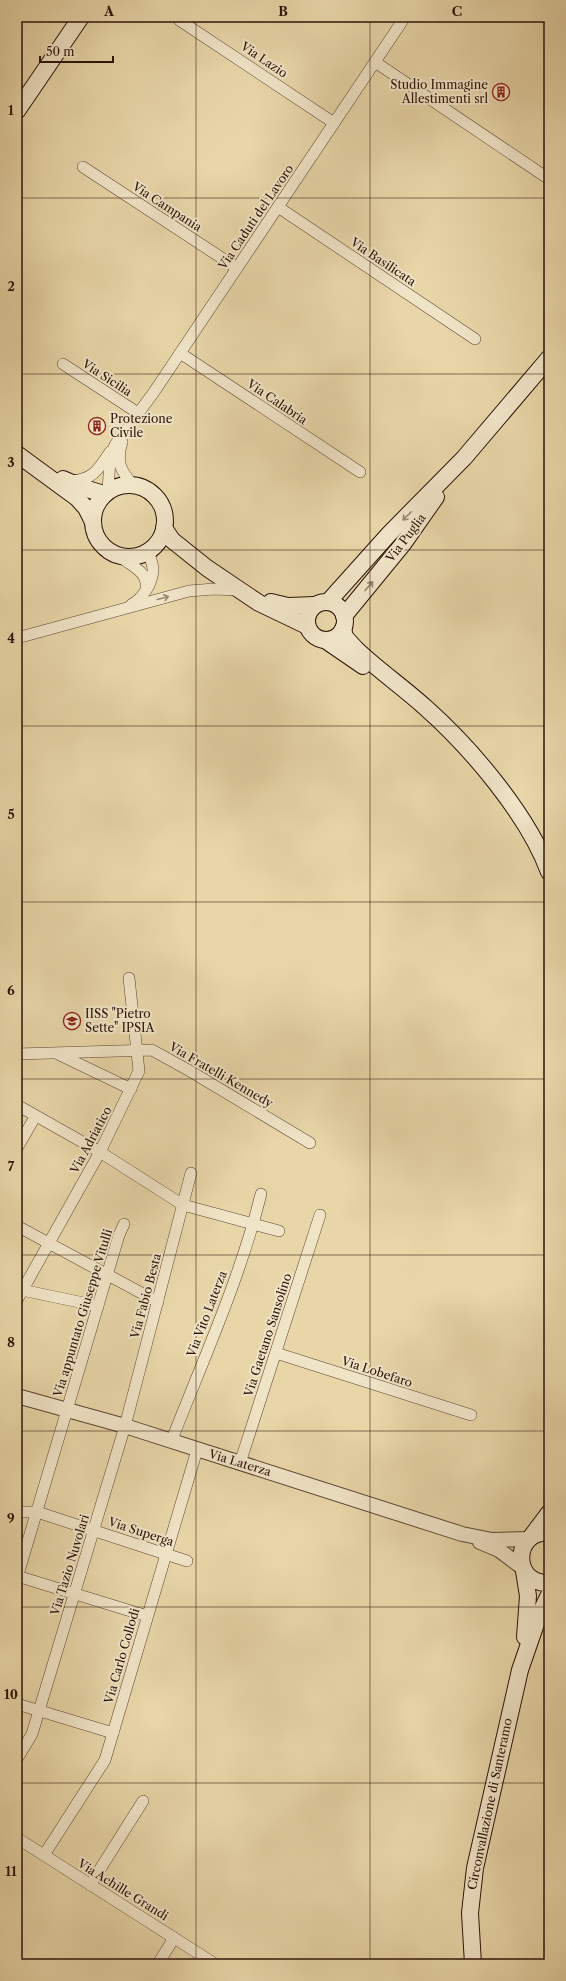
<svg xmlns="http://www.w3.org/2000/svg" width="566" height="1981" font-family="'Libre Caslon Text',serif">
<rect width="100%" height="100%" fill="#e8d6a9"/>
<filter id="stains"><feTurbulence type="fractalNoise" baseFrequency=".005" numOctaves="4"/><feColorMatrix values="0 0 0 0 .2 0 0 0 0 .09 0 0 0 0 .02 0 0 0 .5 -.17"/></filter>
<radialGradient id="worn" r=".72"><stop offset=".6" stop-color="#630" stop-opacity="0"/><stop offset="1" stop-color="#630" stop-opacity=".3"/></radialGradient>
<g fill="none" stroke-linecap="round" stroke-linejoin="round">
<!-- minor casing -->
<g stroke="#5b4430" stroke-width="12">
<g id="minor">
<path d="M179 20 334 123"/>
<path d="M375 62 549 179"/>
<path d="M83 167 237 268"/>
<path d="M278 207 475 339"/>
<path d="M180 353 360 472"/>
<path d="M63 364 138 413"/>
<path d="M122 442C116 462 120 470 133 485"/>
<path d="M70 481C93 480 98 470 110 452"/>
<path d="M108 491 110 459 115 445 154 392 405 17"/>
<path d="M120 556C130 566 148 571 146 587"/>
<path d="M131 605C143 598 152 584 153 570 153 564 150 557 148 551"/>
<path d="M17 638 189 591 214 589 238 590"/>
<path d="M17 1054 152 1050 190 1071 310 1143"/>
<path d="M58 1054 131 1089"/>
<path d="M17 1105 100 1152 183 1205 279 1231"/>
<path d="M17 1148 35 1117"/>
<path d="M17 1226 158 1302"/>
<path d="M22 1290 98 1306"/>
<path d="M17 1300 100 1152 139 1071 129 978"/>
<path d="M276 1353 471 1415"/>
<path d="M171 1442C203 1360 240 1279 261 1194"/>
<path d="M240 1463 320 1215"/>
<path d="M17 1512H37L187 1561"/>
<path d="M17 1576 147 1616"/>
<path d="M17 1578 119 1235 124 1224"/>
<path d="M17 1704 113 1733"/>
<path d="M17 1759 32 1734 125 1426 191 1173"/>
<path d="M17 1838 215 1964"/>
<path d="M44 1855 105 1760 197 1450"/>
<path d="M90 1885 143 1801"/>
<path d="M158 1964 174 1938"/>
</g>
</g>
<!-- tertiary casing -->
<g stroke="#5b4430" stroke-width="16">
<g id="tertiary">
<path d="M17 1396 125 1426 462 1534 492 1540 529 1539"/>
<path d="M480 1542 499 1550 523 1568"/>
</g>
</g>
<!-- secondary casing -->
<g stroke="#2c1308" stroke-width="18">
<g id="secondary">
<path d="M17 111 81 17"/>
<path d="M17 454 77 498 86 508 93 522"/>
<path d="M63 479 84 488 104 494"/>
<circle cx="129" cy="521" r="36"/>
<path d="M164 528 172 540 207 568 259 603 307 626"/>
<path d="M271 602 288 606 315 605"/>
<path d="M328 602 389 534 464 458 549 358"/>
<circle cx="326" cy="621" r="19"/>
<path d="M344 616 403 544 436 497"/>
<path d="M343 629 345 637 356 649C378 670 403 687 426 708 471 748 528 815 549 872"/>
<path d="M325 640 363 666"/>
<path d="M549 1533C514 1529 510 1584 549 1583"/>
<path d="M531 1537 549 1513"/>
<path d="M524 1571 528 1596 525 1637"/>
<path d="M473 1964 470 1913 475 1868 520 1670 538 1618 549 1595"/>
</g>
</g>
<!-- minor -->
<use href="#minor" stroke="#f0e4c7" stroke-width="11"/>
<!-- tertiary -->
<use href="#tertiary" stroke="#f0e4c7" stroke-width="14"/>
<!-- secondary -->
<use href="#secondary" stroke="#f0e4c7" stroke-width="16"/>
</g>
<!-- one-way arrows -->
<defs><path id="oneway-shaft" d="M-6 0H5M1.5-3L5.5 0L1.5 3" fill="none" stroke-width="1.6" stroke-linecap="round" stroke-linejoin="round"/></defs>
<g stroke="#988671">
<use href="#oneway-shaft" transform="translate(407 516) rotate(135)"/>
<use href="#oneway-shaft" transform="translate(369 586) rotate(-49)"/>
<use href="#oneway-shaft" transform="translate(163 598) rotate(-15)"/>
</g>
<!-- grid -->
<path fill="none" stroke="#2c1308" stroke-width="1" stroke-opacity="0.55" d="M196 17V1964M370 17V1964M17 198H549M17 374H549M17 550H549M17 726H549M17 902H549M17 1079H549M17 1255H549M17 1431H549M17 1607H549M17 1783H549"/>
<!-- icons -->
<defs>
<g id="building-ring" transform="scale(0.9)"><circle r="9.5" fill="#f0e4c7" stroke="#8f2418" stroke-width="1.5"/><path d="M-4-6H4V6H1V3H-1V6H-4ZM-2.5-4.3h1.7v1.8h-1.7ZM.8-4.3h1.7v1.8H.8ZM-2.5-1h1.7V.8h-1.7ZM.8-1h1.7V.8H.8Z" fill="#8f2418"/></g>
<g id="school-ring" transform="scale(0.9)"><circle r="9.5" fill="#f0e4c7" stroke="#8f2418" stroke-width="1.5"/><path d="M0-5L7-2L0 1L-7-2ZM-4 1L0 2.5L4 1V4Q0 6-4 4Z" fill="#8f2418"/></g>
</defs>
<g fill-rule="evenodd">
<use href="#building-ring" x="501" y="92"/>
<use href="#building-ring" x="97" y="426"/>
<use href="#school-ring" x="72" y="1021"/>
</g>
<g text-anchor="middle" stroke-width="4" stroke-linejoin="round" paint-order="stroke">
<!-- street labels -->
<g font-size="12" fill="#2c1308" stroke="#f0e4c7">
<text transform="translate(264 60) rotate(34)" y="4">Via Lazio</text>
<text transform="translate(167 207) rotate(33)" y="4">Via Campania</text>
<text transform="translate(256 217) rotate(-56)" y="4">Via Caduti del Lavoro</text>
<text transform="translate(383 262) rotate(34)" y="4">Via Basilicata</text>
<text transform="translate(107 378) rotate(33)" y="4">Via Sicilia</text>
<text transform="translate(277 402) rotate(34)" y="4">Via Calabria</text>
<text transform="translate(406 538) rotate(-53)" y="4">Via Puglia</text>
<text transform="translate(221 1075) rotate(30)" y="4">Via Fratelli Kennedy</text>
<text transform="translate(91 1140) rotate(-62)" y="4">Via Adriatico</text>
<text transform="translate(146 1296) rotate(-75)" y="4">Via Fabio Besta</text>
<text transform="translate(83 1313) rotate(-73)" y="4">Via appuntato Giuseppe Vitulli</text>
<text transform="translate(207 1314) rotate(-69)" y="4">Via Vito Laterza</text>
<text transform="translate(268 1335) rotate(-72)" y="4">Via Gaetano Sansolino</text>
<text transform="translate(377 1372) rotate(18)" y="4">Via Lobefaro</text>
<text transform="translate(240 1463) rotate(17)" y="4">Via Laterza</text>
<text transform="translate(141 1532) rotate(18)" y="4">Via Superga</text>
<text transform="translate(70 1565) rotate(-73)" y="4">Via Tazio Nuvolari</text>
<text transform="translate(122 1656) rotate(-74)" y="4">Via Carlo Collodi</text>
<text transform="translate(490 1804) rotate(-78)" y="4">Circonvallazione di Santeramo</text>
<text transform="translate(123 1890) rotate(32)" y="4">Via Achille Grandi</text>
</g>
<!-- poi labels -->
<g font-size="12" fill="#2c1308" stroke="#f0e4c7" text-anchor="start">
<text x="488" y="89" text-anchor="end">Studio Immagine<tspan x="488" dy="14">Allestimenti srl</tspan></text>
<text x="110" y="423">Protezione<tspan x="110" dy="14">Civile</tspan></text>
<text x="85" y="1018">IISS "Pietro<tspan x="85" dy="14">Sette" IPSIA</tspan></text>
</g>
</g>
<!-- margin -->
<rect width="566" height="1981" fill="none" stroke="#e8d6a9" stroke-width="44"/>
<!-- scale -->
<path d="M40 56v6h73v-6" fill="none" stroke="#2c1308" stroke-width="2"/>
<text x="46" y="56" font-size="12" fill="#2c1308" stroke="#f0e4c7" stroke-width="3" paint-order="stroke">50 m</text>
<rect x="22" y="22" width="522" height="1937" fill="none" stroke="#2c1308" stroke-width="1.5"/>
<g font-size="13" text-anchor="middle" font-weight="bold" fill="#2c1308">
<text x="109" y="16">A</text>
<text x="283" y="16">B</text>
<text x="457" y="16">C</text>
<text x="11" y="115">1</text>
<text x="11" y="291">2</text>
<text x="11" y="467">3</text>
<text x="11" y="643">4</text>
<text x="11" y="819">5</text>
<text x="11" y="995">6</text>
<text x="11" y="1171">7</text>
<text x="11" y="1347">8</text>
<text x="11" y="1523">9</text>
<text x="11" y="1699">10</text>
<text x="11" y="1876">11</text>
</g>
<rect width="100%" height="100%" filter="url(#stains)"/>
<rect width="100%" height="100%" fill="url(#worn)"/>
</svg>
